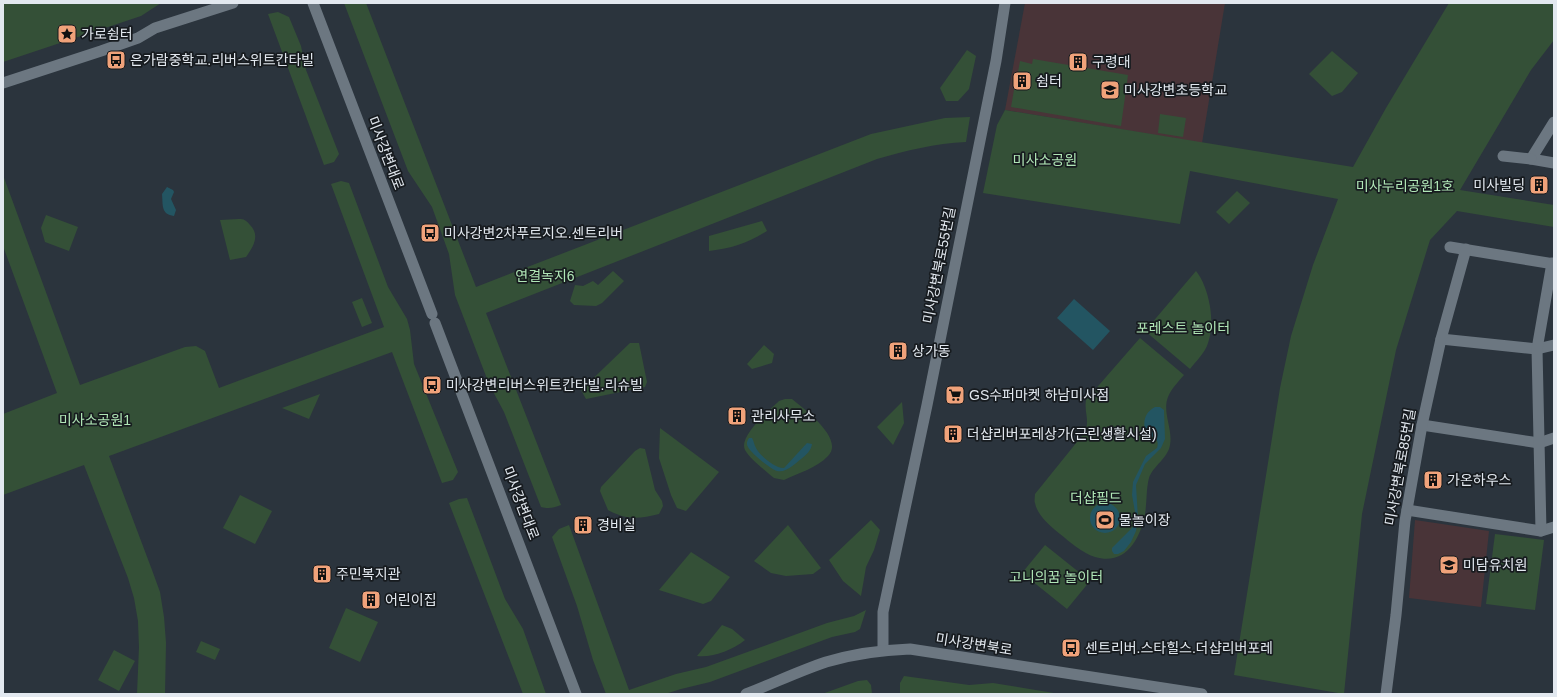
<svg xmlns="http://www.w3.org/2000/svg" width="1557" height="697" font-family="Helvetica,'Noto Sans KR',sans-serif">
<rect width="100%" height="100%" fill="#2b343d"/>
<!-- education -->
<g fill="#493438">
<path d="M1025 3H1225L1202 143 1005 110Z"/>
<path d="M1415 520 1489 531 1481 607 1409 598Z"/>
</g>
<!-- green -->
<g fill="#345037">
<path d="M3 3H161L141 16 3 62Z"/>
<path d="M344 3H366L476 287 871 134 945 118 970 117 966 142C935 143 906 151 877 159L486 313 561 505C553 508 549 509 541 507L504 412 489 384 455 295 449 254 432 207 408 171Z"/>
<path d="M1449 3H1554V40L1531 70 1460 190 1554 205V227L1457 211 1430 240 1396 350 1362 514 1344 694 1234 675 1280 388 1291 336 1313 265 1338 199 1190 171 1180 224 983 193 997 125 1005 110 1353 167 1386 108Z"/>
<path d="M278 12 289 17 301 46 306 70 339 154 334 162 324 165 268 14Z"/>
<path d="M967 50 976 56 969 89 958 101H946L940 88Z"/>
<path d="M1332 51 1358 73 1342 92 1332 96 1309 74Z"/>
<path d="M1033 59 1128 75 1121 126 1011 107 1015 84 1028 86 1029 79 1017 77 1020 61 1032 64Z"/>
<path d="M1160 114 1186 118 1183 137 1158 133Z"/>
<path d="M3 175 80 385 185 347 196 346 205 351 219 388 384 327 331 184 341 181 349 183 388 287 407 319 410 330 414 364 458 472 453 480 442 483 392 352 109 456 152 570 160 592 164 617 166 643 165 694H137L139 647 138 621 134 598 128 578 84 465 3 495V414L57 393 3 246Z"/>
<path d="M1237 191 1250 203 1229 224 1216 212Z"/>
<path d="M46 215 78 227 69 251 45 242 41 228Z"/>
<path d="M239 219C244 219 246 220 250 225 260 235 254 246 246 257L230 260 220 220Z"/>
<path d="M762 221 767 231C746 244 733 248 709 251V236Z"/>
<path d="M613 271 624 281 602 303 596 306 574 305 570 301 575 285 583 286 593 281 598 285Z"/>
<path d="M1196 271C1209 287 1216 323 1208 343 1205 353 1196 361 1190 369L1145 331Z"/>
<path d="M362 298 372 323 362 327 352 302Z"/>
<path d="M1140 338 1184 375C1179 381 1171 389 1168 397 1162 412 1173 429 1170 445 1168 458 1153 466 1149 478 1146 489 1147 503 1145 514 1140 540 1125 566 1095 557 1082 553 1070 542 1060 534 1051 527 1037 515 1035 503 1034 501 1035 497 1035 494L1085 432C1090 419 1084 413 1086 400Z"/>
<path d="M630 343H639L647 382 645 387 586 399 581 390Z"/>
<path d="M764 345 774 354 772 363 752 369 747 364Z"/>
<path d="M320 394 309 419 282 408Z"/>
<path d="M785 399H792C804 409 845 439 828 456 817 468 798 473 784 480L774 478C766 471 750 459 745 450 738 436 770 410 779 401Z"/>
<path d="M902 402 904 423 893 445 877 427Z"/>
<path d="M660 428 719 472 686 511 677 508 671 495 659 458Z"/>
<path d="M640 448 645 449 655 490 662 501 663 506 659 514C639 519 626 520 608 510L600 491 601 487 635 451Z"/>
<path d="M240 495 272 511 255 544 223 528Z"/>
<path d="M467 498 505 599 523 629 546 694H523L449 503 459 499Z"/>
<path d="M871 520 880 530 874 550 866 567 861 596 843 581 829 560Z"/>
<path d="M569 525 629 690 676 674 706 667 827 623 854 616 866 610 860 629 855 632 832 637 710 682 681 689 665 694H606L593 660 577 606 552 537 559 529Z"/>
<path d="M788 525 821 568 813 574 786 576 771 573 754 561Z"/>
<path d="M1495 534 1544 540 1535 610 1486 604Z"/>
<path d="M1045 545 1090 581 1067 609 1022 573Z"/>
<path d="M691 552 730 577 711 601 703 604 659 590Z"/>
<path d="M346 608 378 622 360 662 329 648Z"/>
<path d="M722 625 732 629 745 640C733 650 712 658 697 656Z"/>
<path d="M201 641 220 649 215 660 196 652Z"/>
<path d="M114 650 135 661 119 691 98 680Z"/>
<path d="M904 676 969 685 993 683 1060 694H913L900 693V683Z"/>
<path d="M867 680 871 685 872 694H822L858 681Z"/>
</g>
<!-- water -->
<g fill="#235562">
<path d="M167 187 173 190 174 192 171 199 176 210 174 216C161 214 163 206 162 194Z"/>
<path d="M1074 299 1110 331 1093 350 1057 318Z"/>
<path d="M1155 407H1160L1164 410 1165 439 1161 448 1145 464 1136 485 1138 518 1136 531 1131 542 1124 551 1118 554H1114L1112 551V548L1133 527 1135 512 1132 495 1133 482 1146 456 1157 448C1160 438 1153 438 1146 433 1142 422 1145 412 1155 407Z"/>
<path d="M749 438H752C754 441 754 445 756 448 759 455 776 469 784 468L807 443 812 444C811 451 806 455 801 459 795 464 786 473 777 471 770 469 751 453 748 447 746 444 747 441 749 438Z"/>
<circle cx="1105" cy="518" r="15"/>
</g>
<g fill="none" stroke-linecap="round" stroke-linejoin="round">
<!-- minor -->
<g stroke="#6c7781" stroke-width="11">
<path d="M1554 122 1531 159 1554 163"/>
<path d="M1503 156 1531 159"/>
<path d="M1450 247 1554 264"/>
<path d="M1441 339 1537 349 1554 345"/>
<path d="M1422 425 1539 443 1554 438"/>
<path d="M1407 510 1541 531 1554 527"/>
<path d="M1541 531 1537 349 1552 263"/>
<path d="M883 650V612L927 405 996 61 1005 3"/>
<path d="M1386 694 1396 615 1405 521 1422 425 1441 339 1466 249"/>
</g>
<!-- tertiary -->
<path stroke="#6c7781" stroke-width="11" d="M3 83 101 51 138 38 155 28 233 3"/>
<!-- secondary -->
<g stroke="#6c7781" stroke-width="11">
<path d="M313 3 432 314"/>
<path d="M435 323 576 694"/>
<path d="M746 694C772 684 799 671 826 662 853 654 881 650 910 649L1202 694"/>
</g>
</g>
<!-- icons -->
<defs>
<g id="sight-square" transform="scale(1)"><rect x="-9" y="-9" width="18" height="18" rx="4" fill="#f0a27a" stroke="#171b1f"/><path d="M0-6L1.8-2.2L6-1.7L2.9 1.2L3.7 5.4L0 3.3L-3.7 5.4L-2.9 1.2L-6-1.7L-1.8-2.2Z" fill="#111"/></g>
<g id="bus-square" transform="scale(1)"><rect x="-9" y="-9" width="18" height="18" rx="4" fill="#f0a27a" stroke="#171b1f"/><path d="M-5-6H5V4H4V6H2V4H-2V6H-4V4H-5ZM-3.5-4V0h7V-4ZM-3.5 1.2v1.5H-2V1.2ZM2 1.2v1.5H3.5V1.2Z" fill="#111"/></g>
<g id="building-square" transform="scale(1)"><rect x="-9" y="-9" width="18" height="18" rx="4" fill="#f0a27a" stroke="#171b1f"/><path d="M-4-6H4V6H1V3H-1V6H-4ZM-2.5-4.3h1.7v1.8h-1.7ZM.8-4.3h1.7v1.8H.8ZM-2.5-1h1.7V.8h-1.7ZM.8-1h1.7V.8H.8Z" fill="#111"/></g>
<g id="school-square" transform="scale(1)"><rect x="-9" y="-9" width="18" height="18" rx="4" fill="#f0a27a" stroke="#171b1f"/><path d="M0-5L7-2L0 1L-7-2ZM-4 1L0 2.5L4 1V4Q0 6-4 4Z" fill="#111"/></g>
<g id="supermarket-square" transform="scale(1)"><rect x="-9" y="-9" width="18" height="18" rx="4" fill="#f0a27a" stroke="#171b1f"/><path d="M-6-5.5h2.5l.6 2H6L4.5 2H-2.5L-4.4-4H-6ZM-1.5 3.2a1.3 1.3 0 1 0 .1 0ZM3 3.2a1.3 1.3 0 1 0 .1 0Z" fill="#111"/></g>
<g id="stadium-square" transform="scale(1)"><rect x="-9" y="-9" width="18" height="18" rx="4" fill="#f0a27a" stroke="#171b1f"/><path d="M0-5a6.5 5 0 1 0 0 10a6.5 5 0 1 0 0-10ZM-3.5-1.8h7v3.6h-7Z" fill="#111"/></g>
</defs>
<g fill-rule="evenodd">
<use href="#sight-square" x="67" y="34"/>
<use href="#bus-square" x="116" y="60"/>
<use href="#building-square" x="1078" y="62"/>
<use href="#building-square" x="1022" y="81"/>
<use href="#school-square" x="1110" y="90"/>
<use href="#building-square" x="1539" y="185"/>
<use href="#bus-square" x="430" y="233"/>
<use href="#building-square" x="898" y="351"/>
<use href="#bus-square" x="432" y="385"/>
<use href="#supermarket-square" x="955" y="395"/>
<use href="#building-square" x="737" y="416"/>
<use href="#building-square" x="953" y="434"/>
<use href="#building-square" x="1433" y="480"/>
<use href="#stadium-square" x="1105" y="520"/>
<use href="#building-square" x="583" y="525"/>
<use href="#school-square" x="1449" y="565"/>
<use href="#building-square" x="322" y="574"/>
<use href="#building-square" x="371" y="600"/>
<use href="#bus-square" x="1071" y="648"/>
</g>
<g text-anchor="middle" stroke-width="3.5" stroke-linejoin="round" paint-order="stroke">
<!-- poi labels -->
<g font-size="14" fill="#e2e8ef" stroke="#171b1f" text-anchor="start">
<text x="81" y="39">가로쉼터</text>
<text x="130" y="65">은가람중학교.리버스위트칸타빌</text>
<text x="1092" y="67">구령대</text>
<text x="1036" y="86">쉼터</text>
<text x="1124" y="95">미사강변초등학교</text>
<text x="1525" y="190" text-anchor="end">미사빌딩</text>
<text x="444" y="238">미사강변2차푸르지오.센트리버</text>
<text x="912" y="356">상가동</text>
<text x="446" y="390">미사강변리버스위트칸타빌.리슈빌</text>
<text x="969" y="400">GS수퍼마켓 하남미사점</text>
<text x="751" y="421">관리사무소</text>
<text x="967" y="439">더샵리버포레상가(근린생활시설)</text>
<text x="1447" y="485">가온하우스</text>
<text x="1119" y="525">물놀이장</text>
<text x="597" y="530">경비실</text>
<text x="1463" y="570">미담유치원</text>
<text x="336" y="579">주민복지관</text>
<text x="385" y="605">어린이집</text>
<text x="1085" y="653">센트리버.스타힐스.더샵리버포레</text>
</g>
<!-- street labels -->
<g font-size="14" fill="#e2e8ef" stroke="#171b1f">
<text transform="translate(386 153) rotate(69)" y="5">미사강변대로</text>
<text transform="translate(939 265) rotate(-79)" y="5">미사강변북로55번길</text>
<text transform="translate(1400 467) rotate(-80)" y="5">미사강변북로85번길</text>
<text transform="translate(521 503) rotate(69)" y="5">미사강변대로</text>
<text transform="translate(974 644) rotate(9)" y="5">미사강변북로</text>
</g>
<!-- park labels -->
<g font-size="14" fill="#b0e6b6" stroke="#171b1f">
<text x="1045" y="165">미사소공원</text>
<text x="1405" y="191">미사누리공원1호</text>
<text x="545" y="281">연결녹지6</text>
<text x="1183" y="333">포레스트 놀이터</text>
<text x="95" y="425">미사소공원1</text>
<text x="1096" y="503">더샵필드</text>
<text x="1056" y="582">고니의꿈 놀이터</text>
</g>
</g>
<!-- border -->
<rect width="1557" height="697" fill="none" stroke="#e2e8ef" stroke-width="8"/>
</svg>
